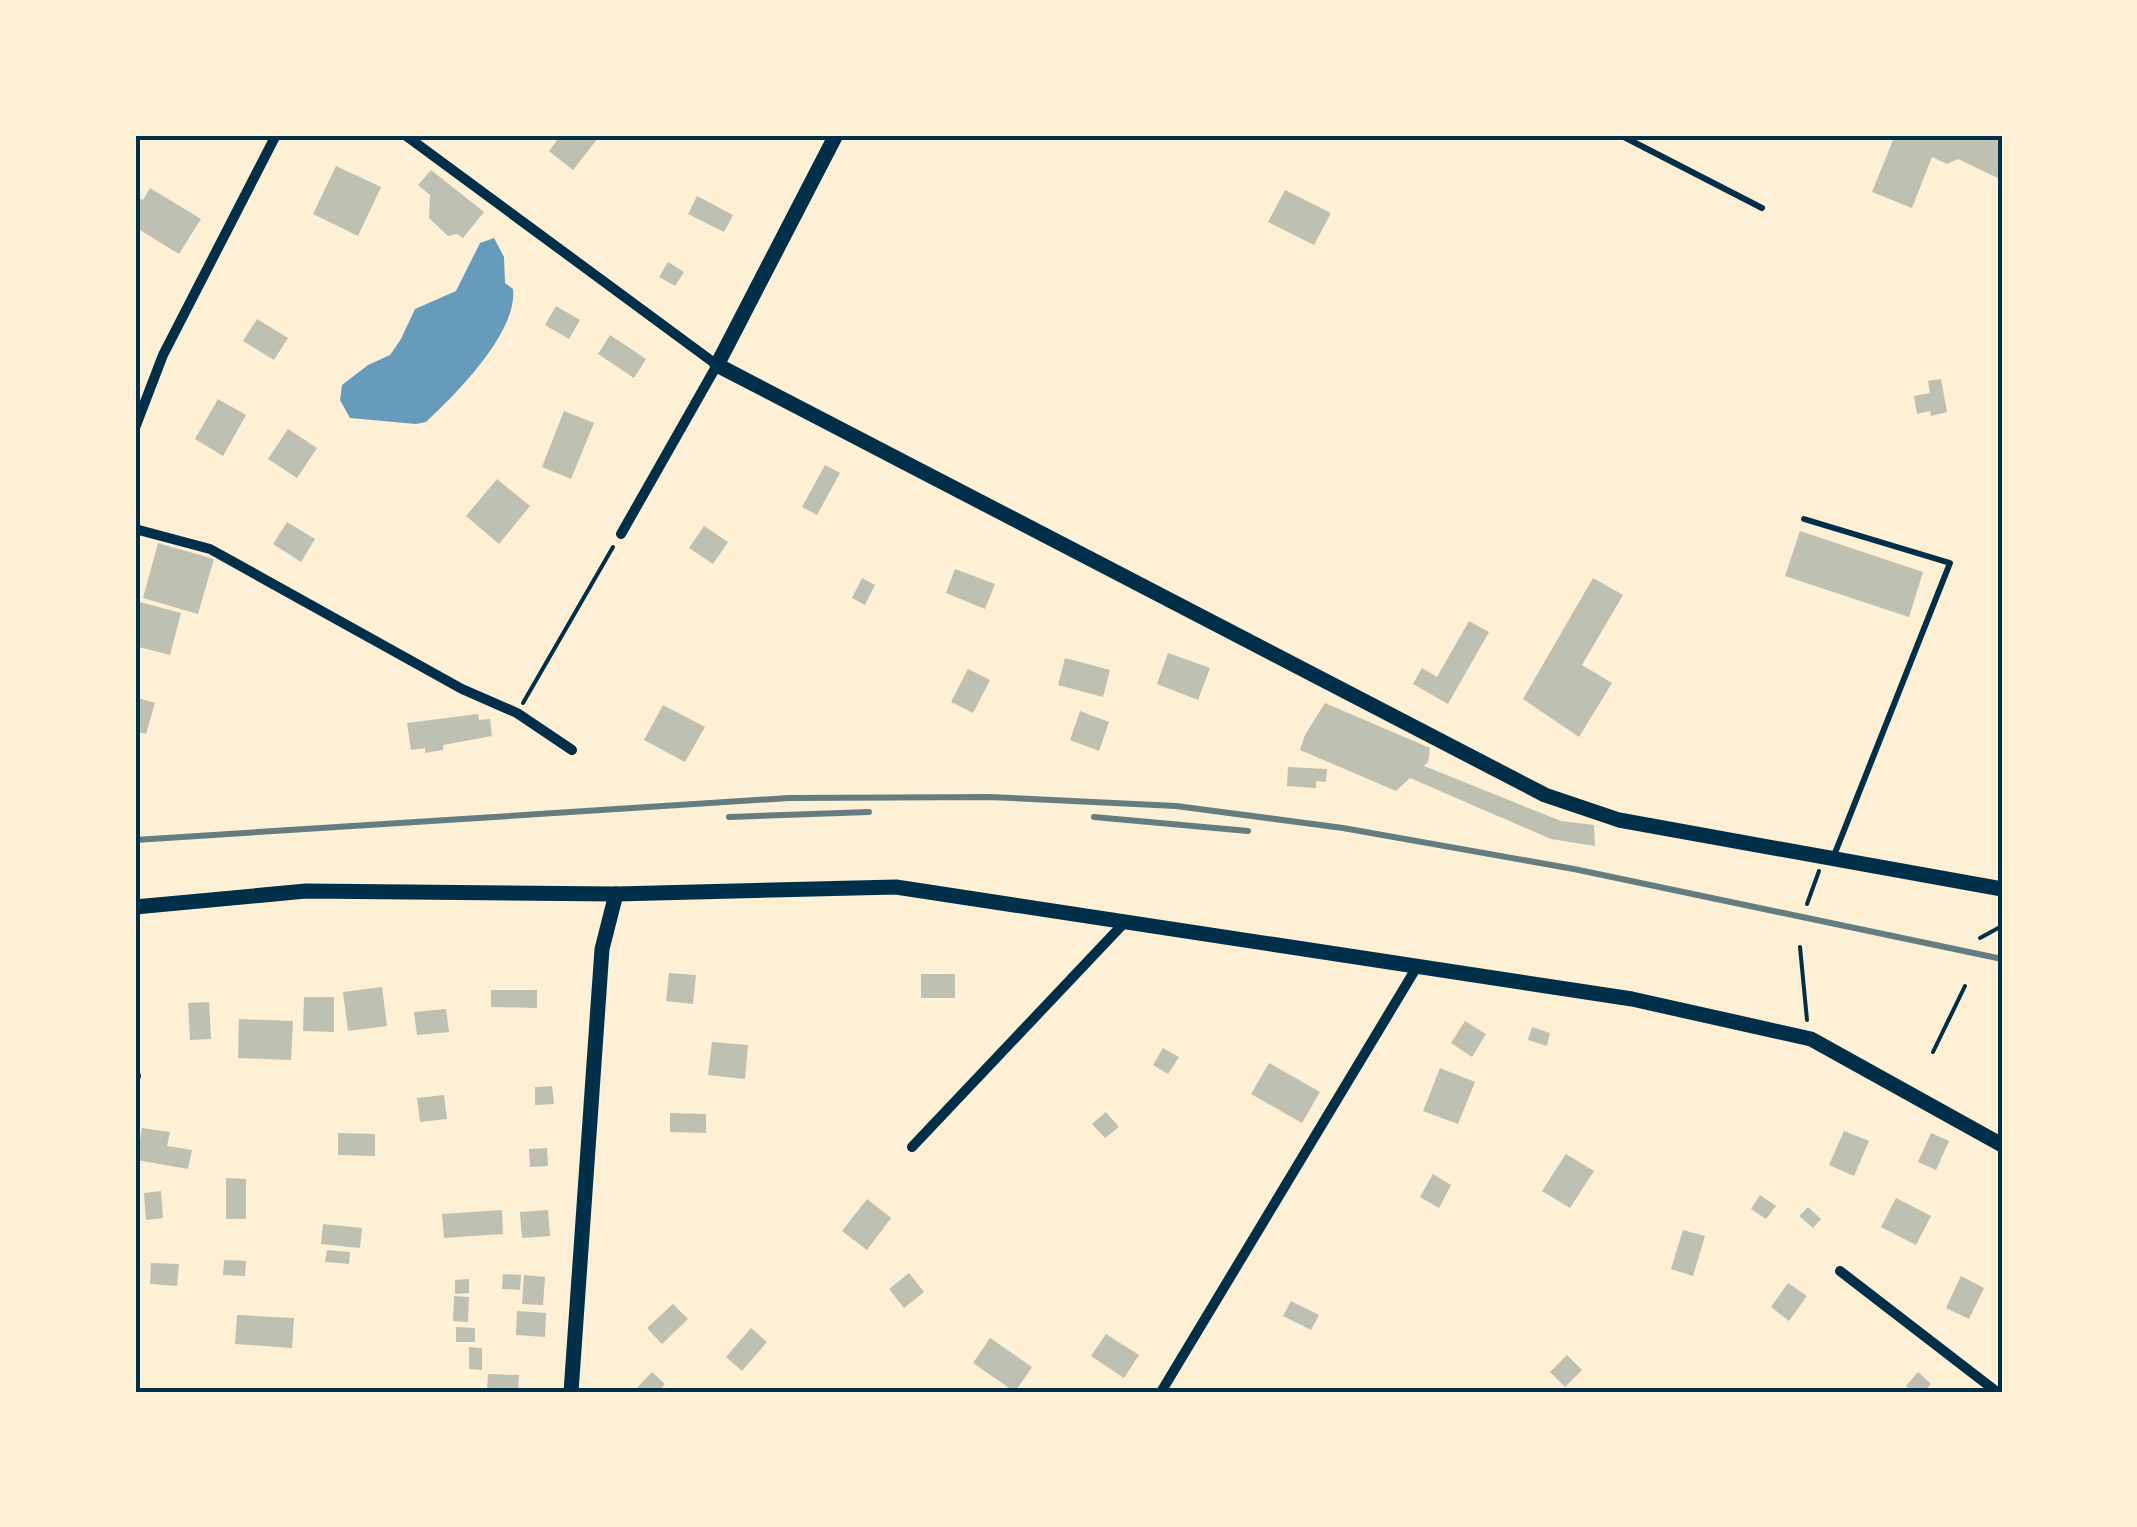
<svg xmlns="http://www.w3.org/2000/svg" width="2137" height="1527" font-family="'Sofia Sans Condensed',sans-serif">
<rect width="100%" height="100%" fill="#fdf0d5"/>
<!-- water -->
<path fill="#669bbc" d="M494 238 504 257 505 283 513 289C518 332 456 394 426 422L416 424 350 418 340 400 342 385 368 365 390 355 401 339 415 309 456 291 480 243Z"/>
<!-- building -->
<g fill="#bec0b2">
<path d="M561 135H595L598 138 573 170 549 151Z"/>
<path d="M1895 135H1992L2002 140V180L1958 159 1947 164 1932 157 1912 208 1872 192Z"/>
<path d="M336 166 381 187 358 236 313 214Z"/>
<path d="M431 170 484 212 463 238 457 234 448 236 429 218 430 195 418 185Z"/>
<path d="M150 188 201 219 179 254 135 227V200L137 197 143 200Z"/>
<path d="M1285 190 1331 213 1314 245 1268 222Z"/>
<path d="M697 196 733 215 724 232 688 214Z"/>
<path d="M668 262 684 272 675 286 659 277Z"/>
<path d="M556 306 580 320 569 339 545 325Z"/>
<path d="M257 319 288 338 274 360 243 341Z"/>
<path d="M610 335 646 359 634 378 598 354Z"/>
<path d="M1941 379 1947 412 1931 416 1930 411 1917 414 1914 396 1930 393 1928 381Z"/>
<path d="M218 399 246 415 223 456 195 439Z"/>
<path d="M564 411 594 423 571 479 542 467Z"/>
<path d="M288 429 317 448 297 478 268 459Z"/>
<path d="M825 465 840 473 817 515 802 507Z"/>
<path d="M497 479 530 506 499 544 466 516Z"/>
<path d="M287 522 315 539 301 562 273 544Z"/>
<path d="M704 526 728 542 713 564 689 548Z"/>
<path d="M1800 531 1923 572 1909 617 1785 576Z"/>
<path d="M158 543 214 559 198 614 143 598Z"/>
<path d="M955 569 995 584 985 609 946 593Z"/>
<path d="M862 578 875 585 865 605 852 598Z"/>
<path d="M1593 578 1623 595 1582 665 1612 683 1579 737 1523 699Z"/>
<path d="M136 601 181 613 170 655 135 646Z"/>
<path d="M1469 621 1489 632 1448 704 1413 684 1422 668 1437 677Z"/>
<path d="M1168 653 1210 668 1198 700 1157 684Z"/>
<path d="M1065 658 1110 670 1103 697 1058 685Z"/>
<path d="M968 669 990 680 973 713 951 702Z"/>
<path d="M135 697 155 703 146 734 135 731Z"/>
<path d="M1325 703 1430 748 1428 762 1424 766 1561 821 1594 825 1595 846 1551 839 1410 778 1396 791 1300 750 1305 735Z"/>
<path d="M663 705 705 727 685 762 644 740Z"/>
<path d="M1080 711 1109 722 1099 751 1070 740Z"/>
<path d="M478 714 479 720 490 719 492 736 443 745V750L425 753V748L411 750 407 723Z"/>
<path d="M1288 767 1327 769 1326 782 1316 781V788L1287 786Z"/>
<path d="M669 973 696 975 693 1004 666 1001Z"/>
<rect x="921" y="974" width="34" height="24"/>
<path d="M382 987 387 1026 348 1031 343 992Z"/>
<path d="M491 990H537V1008L491 1007Z"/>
<path d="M304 997H334V1032L303 1031Z"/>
<path d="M209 1002 211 1039 190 1040 188 1003Z"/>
<path d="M446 1009 449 1032 417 1035 414 1012Z"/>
<path d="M239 1019 293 1021 291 1060 238 1058Z"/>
<path d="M1465 1021 1486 1034 1472 1057 1451 1043Z"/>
<path d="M1532 1027 1550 1033 1547 1046 1528 1040Z"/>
<path d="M712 1042 748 1045 745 1079 708 1075Z"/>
<path d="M1163 1048 1179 1057 1168 1074 1153 1065Z"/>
<path d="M1269 1063 1320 1092 1302 1123 1251 1094Z"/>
<path d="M1440 1068 1475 1082 1458 1124 1423 1111Z"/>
<path d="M552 1086 554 1104 535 1105V1087Z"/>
<path d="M444 1095 447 1119 420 1122 417 1098Z"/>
<path d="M1106 1112 1119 1127 1105 1138 1092 1124Z"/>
<path d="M670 1113 706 1114V1133L670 1132Z"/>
<path d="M142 1128 170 1132 167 1146 192 1150 188 1169 137 1160Z"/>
<path d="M1844 1131 1869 1141 1854 1176 1829 1165Z"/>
<path d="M338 1133 375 1134V1156L338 1155Z"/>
<path d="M1931 1133 1949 1141 1936 1170 1918 1162Z"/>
<path d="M547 1148 548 1166 530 1167 529 1149Z"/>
<path d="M1566 1154 1594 1171 1570 1208 1542 1191Z"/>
<path d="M1433 1174 1451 1185 1439 1208 1420 1197Z"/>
<path d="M226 1178 246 1179V1219H226Z"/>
<path d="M161 1191 163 1218 146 1220 144 1193Z"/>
<path d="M1760 1195 1776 1206 1766 1219 1751 1209Z"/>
<path d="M1896 1198 1931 1216 1916 1245 1881 1227Z"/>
<path d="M867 1199 891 1218 867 1250 842 1231Z"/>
<path d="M1808 1207 1821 1219 1813 1228 1799 1216Z"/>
<path d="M502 1210 503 1234 444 1238 442 1214Z"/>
<path d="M548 1210 550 1236 522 1238 520 1212Z"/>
<path d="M323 1224 362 1228 360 1248 321 1244Z"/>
<path d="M1683 1230 1705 1236 1693 1276 1671 1269Z"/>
<path d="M327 1250 350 1252 349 1264 325 1262Z"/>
<path d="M224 1260 246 1261 245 1276 223 1275Z"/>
<path d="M151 1263 179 1264 177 1286 150 1284Z"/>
<path d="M909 1273 924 1292 904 1308 889 1289Z"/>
<path d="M503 1274 521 1275 520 1290 502 1289Z"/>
<path d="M524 1275 545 1277 543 1305 522 1304Z"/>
<path d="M1961 1276 1984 1288 1969 1319 1946 1308Z"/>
<path d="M469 1279V1293L455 1294V1280Z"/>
<path d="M1788 1283 1807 1296 1789 1321 1771 1307Z"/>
<path d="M454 1296 469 1297 468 1322 453 1321Z"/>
<path d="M1291 1301 1319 1315 1311 1330 1283 1316Z"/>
<path d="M673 1304 688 1319 662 1344 647 1328Z"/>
<path d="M517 1311 546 1313 545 1337 516 1335Z"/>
<path d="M237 1315 294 1318 292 1348 235 1344Z"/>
<path d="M456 1327 475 1328V1342H456Z"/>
<path d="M751 1328 767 1342 742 1371 726 1357Z"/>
<path d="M1106 1334 1139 1355 1124 1378 1091 1356Z"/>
<path d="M990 1338 1032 1367 1015 1392 973 1363Z"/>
<path d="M469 1347 482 1348V1370L469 1369Z"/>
<path d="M1567 1355 1582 1370 1565 1387 1550 1372Z"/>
<path d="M652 1372 665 1384 658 1392H633Z"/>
<path d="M1918 1372 1931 1384 1924 1392H1913L1906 1386Z"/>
<path d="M488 1374 519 1375 518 1392H487Z"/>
</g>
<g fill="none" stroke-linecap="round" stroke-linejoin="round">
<!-- path -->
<g stroke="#003049" stroke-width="4">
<path d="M523 703 613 547"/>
<path d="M1807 904 1819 871"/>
<path d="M1980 938 2002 926"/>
<path d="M1800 947 1807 1020"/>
<path d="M1933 1052 1965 986"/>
</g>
<!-- service -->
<g stroke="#003049" stroke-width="6">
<path d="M1620 135 1762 208"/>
<path d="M1804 519 1950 563 1833 858"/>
</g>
<!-- minor -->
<g stroke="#003049" stroke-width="10">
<path d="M405 135 717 365 621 534"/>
<path d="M135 428 163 355 276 135"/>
<path d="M135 529 210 549 462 689 517 713 572 750"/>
<path d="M135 1076H136"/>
<path d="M912 1147 1125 922"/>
<path d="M1840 1271 1997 1392"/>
<path d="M1161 1392 1418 965"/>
</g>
<!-- tertiary -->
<g stroke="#003049" stroke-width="15">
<path d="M836 135 717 365 1545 795 1619 820 2002 889"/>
<path d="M135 907 306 891 616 894 896 887 1632 999 1811 1039 2002 1145"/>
<path d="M571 1392 602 949 616 894"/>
</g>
<!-- rail -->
<g stroke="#657d81" stroke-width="6">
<path d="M729 817 869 812"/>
<path d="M1094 817 1248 831"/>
<path d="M135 840 789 798 990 797 1176 806 1343 828 1574 869 2002 959"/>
</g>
</g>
<!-- border -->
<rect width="2137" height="1527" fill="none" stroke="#fdf0d5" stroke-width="275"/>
<rect x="138" y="138" width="1862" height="1252" fill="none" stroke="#003049" stroke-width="4"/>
</svg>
